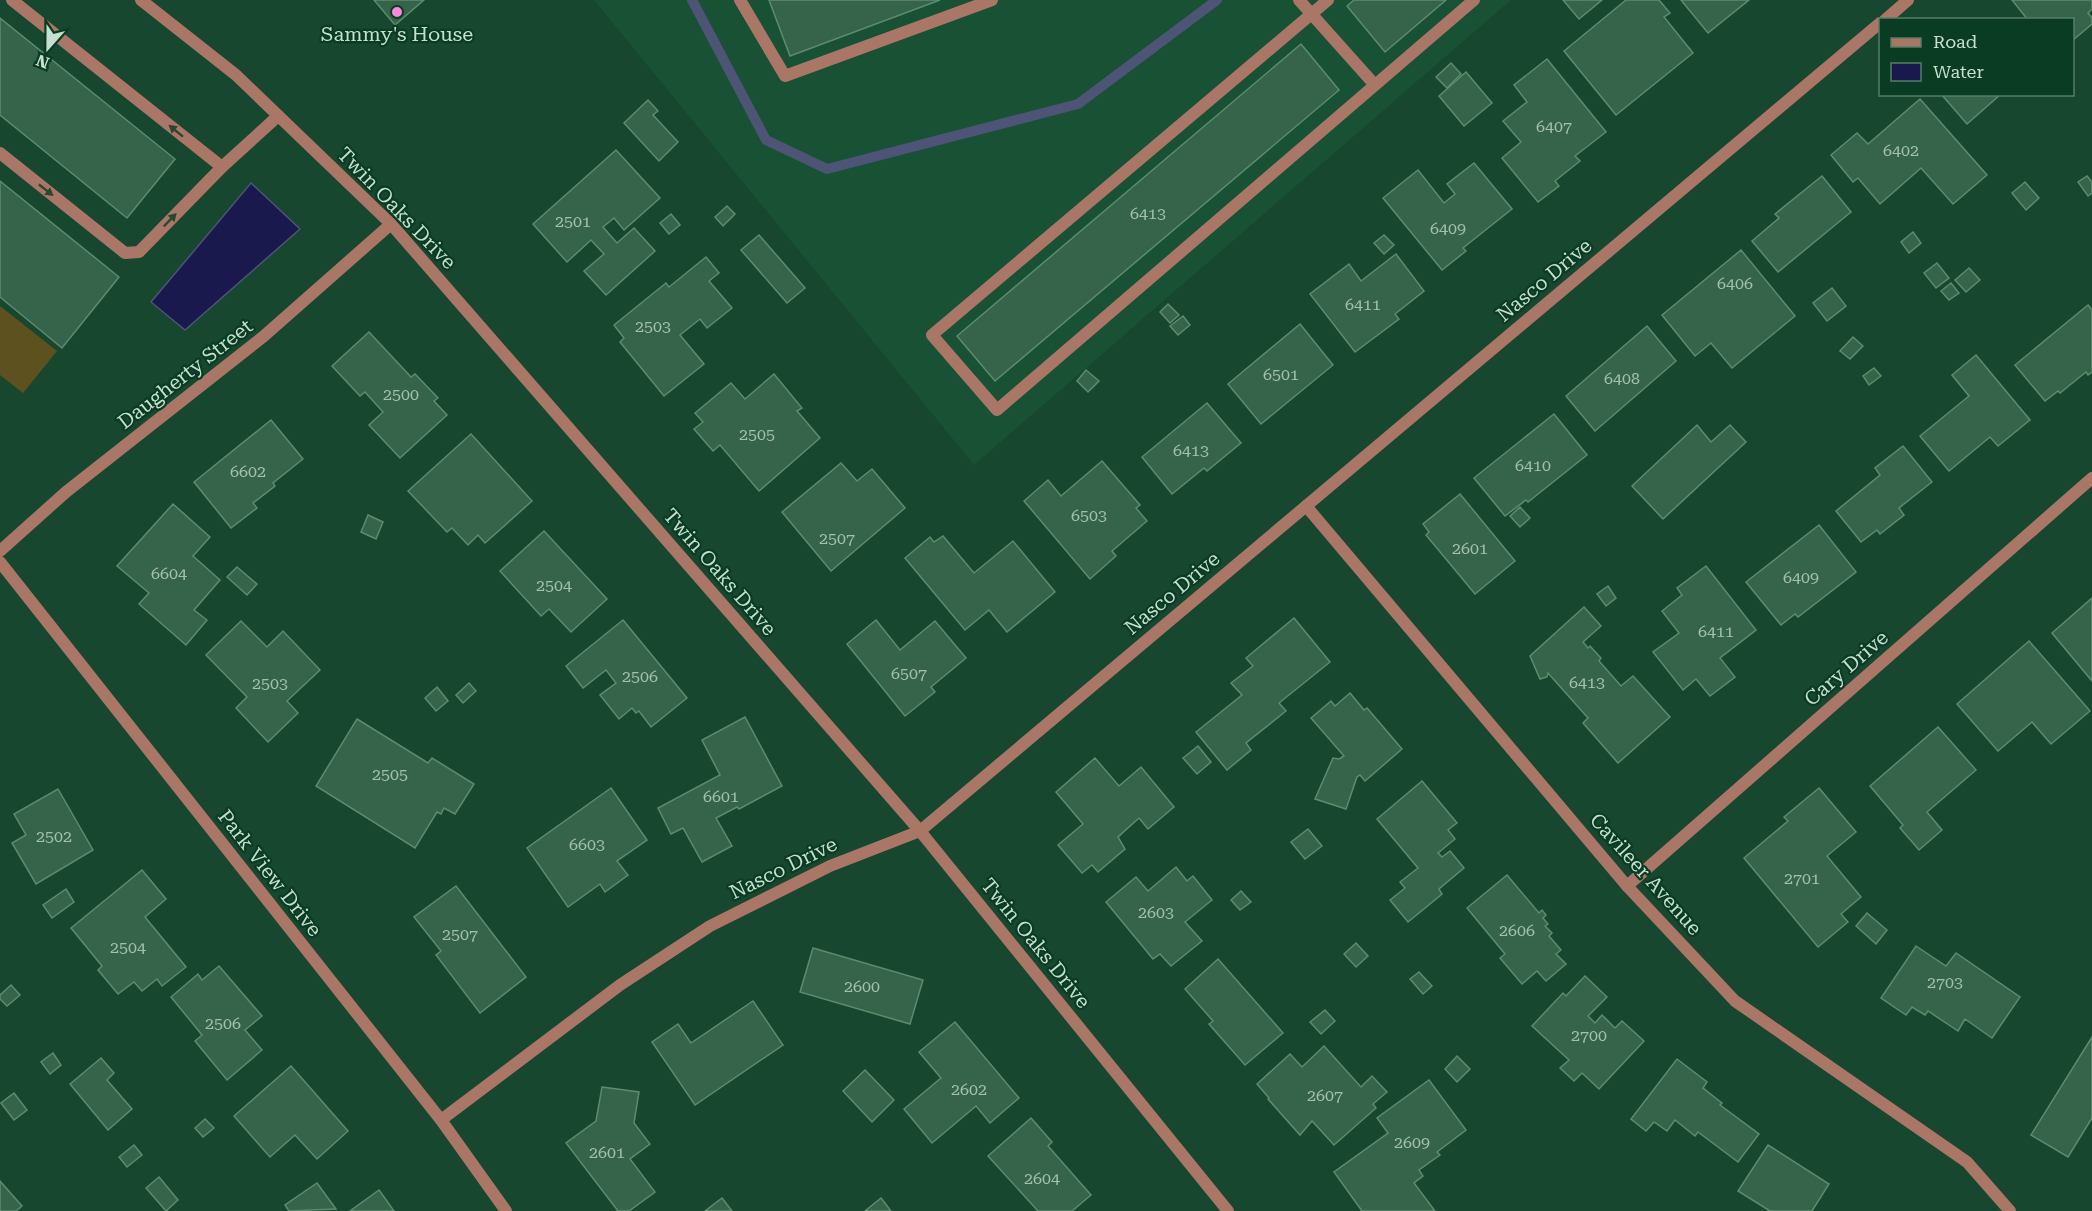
<svg xmlns="http://www.w3.org/2000/svg" width="2092" height="1211" font-family="'Roboto Serif',serif">
<rect width="100%" height="100%" fill="#17472e"/>
<!-- built -->
<path fill="#185134" d="M594 0H1511L974 465Z"/>
<!-- green -->
<path fill="#5d521f" d="M0 306 57 351 23 393 0 375Z"/>
<!-- water -->
<path fill="#1a194e" stroke="#4e5475" stroke-width="1.5" d="M251 183 300 229 185 330 151 302Z"/>
<g fill="none" stroke-linecap="round" stroke-linejoin="round">
<!-- stream -->
<path stroke="#4e5475" stroke-width="10" d="M692 0 766 140 827 169 1078 104 1217 0"/>
</g>
<!-- building -->
<g fill="#36644a" stroke="#5c8b6f" stroke-width="1.5">
<path d="M374 0H424L395 25Z"/>
<path d="M769 0H940L790 56Z"/>
<path d="M1354 0H1446L1385 52 1347 6Z"/>
<path d="M1563 0H1602L1579 19Z"/>
<path d="M1626 0H1659L1670 13 1664 17 1693 53 1616 115 1564 51Z"/>
<path d="M1681 0H1749L1708 33Z"/>
<path d="M2012 0H2092V9L2088 13 2092 18V24L2072 41V20H2028Z"/>
<path d="M0 18 175 159 127 218 0 115Z"/>
<path d="M1301 44 1339 90 995 381 957 336Z"/>
<path d="M1547 59 1606 132 1575 156 1580 161 1555 181 1559 186 1538 202 1502 158 1521 142 1503 121 1527 102 1514 85Z"/>
<path d="M1451 63 1461 74 1447 88 1436 77Z"/>
<path d="M1466 72 1492 103 1464 126 1439 96Z"/>
<path d="M1941 94H2001L1967 124Z"/>
<path d="M1920 99 1987 175 1953 204 1921 168 1880 204 1858 178 1853 182 1831 155 1857 133 1868 144Z"/>
<path d="M648 100 658 111 653 115 678 142 659 161 624 123Z"/>
<path d="M616 150 660 198 624 230 614 218 603 227 617 243 634 228 655 251 606 295 584 271 604 254 591 240 567 262 533 224Z"/>
<path d="M1474 163 1512 209 1463 248 1466 251 1442 270 1383 198 1418 170 1444 203 1455 194 1447 184Z"/>
<path d="M1822 176 1851 212 1778 272 1752 241 1779 218 1775 214Z"/>
<path d="M2087 176 2092 182V193L2088 196 2078 182Z"/>
<path d="M0 181 119 277 62 348 0 297Z"/>
<path d="M2025 182 2039 198 2026 210 2012 193Z"/>
<path d="M727 206 735 214 723 226 715 217Z"/>
<path d="M671 214 680 225 669 234 660 223Z"/>
<path d="M1913 232 1921 243 1909 253 1901 242Z"/>
<path d="M759 235 805 288 787 303 741 250Z"/>
<path d="M1384 235 1394 245 1384 254 1374 243Z"/>
<path d="M1741 250 1795 316 1732 368 1711 343 1695 356 1662 315Z"/>
<path d="M1396 254 1424 291 1395 314 1399 319 1355 352 1310 294 1349 264 1361 281Z"/>
<path d="M706 257 719 273 709 281 732 308 707 328 700 319 680 335 704 364 664 396 620 342 624 338 614 325 666 283 669 287Z"/>
<path d="M1937 263 1949 278 1936 288 1924 273Z"/>
<path d="M1969 268 1980 280 1966 292 1955 280Z"/>
<path d="M1951 283 1959 293 1949 300 1941 291Z"/>
<path d="M1832 288 1846 306 1827 321 1813 303Z"/>
<path d="M1168 304 1179 315 1170 323 1160 312Z"/>
<path d="M2088 305 2092 310V372L2088 375 2086 372 2060 393 2058 391 2045 401 2015 365Z"/>
<path d="M1183 316 1190 325 1178 335 1170 326Z"/>
<path d="M1300 324 1333 365 1261 424 1228 384Z"/>
<path d="M1647 326 1676 361 1595 431 1566 396Z"/>
<path d="M369 332 411 377 415 374 438 398 434 401 447 415 400 458 369 425 383 412 365 392 360 396 332 366Z"/>
<path d="M1853 337 1863 346 1850 359 1840 351Z"/>
<path d="M1976 355 2030 420 1998 446 1990 437 1949 471 1920 436 1969 396 1952 375Z"/>
<path d="M1874 368 1881 376 1869 385 1863 376Z"/>
<path d="M1086 370 1099 381 1088 392 1077 381Z"/>
<path d="M774 374 802 408 797 411 820 438 759 491 720 445 713 451 694 429 703 422 695 413 731 383 745 399Z"/>
<path d="M1207 403 1241 443 1207 471 1204 468 1172 494 1142 457Z"/>
<path d="M1554 414 1587 455 1528 502 1526 500 1505 516 1474 478Z"/>
<path d="M271 420 303 459 273 483 275 486 253 503 257 508 231 528 194 482Z"/>
<path d="M1697 425 1711 442 1730 425 1746 442 1663 519 1632 486Z"/>
<path d="M471 434 532 501 485 543 478 535 468 545 452 528 447 532 408 491Z"/>
<path d="M1903 446 1932 482 1899 508 1904 515 1880 534 1877 530 1861 542 1836 511 1880 475 1875 468Z"/>
<path d="M1102 461 1140 505 1136 508 1147 521 1112 551 1116 556 1090 579 1024 501 1048 480 1061 496Z"/>
<path d="M841 463 857 481 872 469 905 508 831 571 782 512Z"/>
<path d="M1460 494 1515 561 1475 594 1426 535 1429 532 1423 524Z"/>
<path d="M173 504 210 537 193 556 220 580 194 610 207 620 186 645 139 604 149 593 117 566Z"/>
<path d="M1520 507 1530 518 1520 527 1510 516Z"/>
<path d="M368 515 383 522 376 539 361 532Z"/>
<path d="M1819 525 1856 572 1798 617 1795 614 1781 625 1746 582Z"/>
<path d="M544 531 607 599 571 632 549 609 541 616 500 571Z"/>
<path d="M943 536 974 573 1013 541 1055 592 1007 632 989 610 965 630 905 558 930 537 934 542Z"/>
<path d="M1706 566 1756 630 1720 658 1735 677 1710 696 1696 679 1683 690 1653 652 1679 633 1662 611 1682 595 1677 588Z"/>
<path d="M237 567 257 584 247 595 227 577Z"/>
<path d="M1608 586 1616 598 1606 606 1597 594Z"/>
<path d="M2092 598V681L2052 633Z"/>
<path d="M1584 607 1601 626 1583 642 1588 648 1590 646 1601 658 1599 661 1621 686 1633 676 1670 717 1618 763 1583 723 1588 718 1548 673 1547 677 1540 679 1530 656Z"/>
<path d="M1294 618 1330 662 1279 703 1286 711 1246 743 1251 750 1227 770 1196 732 1242 695 1231 683 1253 666 1246 658Z"/>
<path d="M623 620 687 698 651 727 639 711 636 713 632 708 619 719 600 695 616 683 606 670 583 688 566 666Z"/>
<path d="M876 620 900 650 935 621 966 658 931 687 935 692 905 716 847 644Z"/>
<path d="M241 621 267 647 283 631 320 670 287 701 298 713 268 742 236 708 247 697 206 655Z"/>
<path d="M2029 641 2090 711 2051 744 2032 722 1998 751 1957 704Z"/>
<path d="M469 683 476 691 463 703 456 695Z"/>
<path d="M437 687 448 701 436 711 425 698Z"/>
<path d="M1350 693 1364 710 1367 708 1402 749 1365 781 1360 775 1357 777 1346 809 1315 799 1333 758 1339 759 1344 756 1311 718 1331 701 1335 706Z"/>
<path d="M745 717 782 786 739 809 737 807 716 818 732 846 702 862 683 828 671 834 658 808 720 775 702 740Z"/>
<path d="M357 719 428 763 432 758 474 784 455 814 444 808 441 814 437 812 415 848 316 786Z"/>
<path d="M1938 727 1976 770 1927 812 1942 830 1919 850 1900 828 1903 825 1870 786Z"/>
<path d="M1198 746 1211 762 1197 774 1183 758Z"/>
<path d="M1095 758 1119 786 1141 767 1174 807 1148 829 1139 818 1118 837 1125 849 1098 872 1092 865 1082 873 1058 845 1083 824 1056 792Z"/>
<path d="M1422 781 1457 823 1448 830 1455 839 1438 853 1442 857 1450 851 1464 868 1439 889 1442 894 1408 922 1390 900 1405 888 1400 882 1418 868 1377 819Z"/>
<path d="M611 788 647 840 617 861 628 875 605 892 600 884 568 907 527 848Z"/>
<path d="M1819 788 1856 832 1827 856 1861 897 1841 914 1848 922 1818 947 1744 858 1788 821 1784 817Z"/>
<path d="M58 789 93 850 36 884 12 843 26 835 14 814Z"/>
<path d="M1308 829 1322 846 1305 859 1291 842Z"/>
<path d="M1176 867 1187 881 1193 876 1212 900 1185 922 1202 941 1171 966 1160 954 1153 959 1106 902 1136 877 1148 891Z"/>
<path d="M142 870 166 899 145 917 186 967 162 986 157 979 142 991 134 982 118 994 98 970 102 966 71 928Z"/>
<path d="M1507 875 1539 913 1542 910 1546 915 1543 918 1548 924 1545 926 1552 933 1549 936 1561 950 1556 954 1566 964 1546 981 1537 971 1522 984 1500 958 1505 954 1467 908Z"/>
<path d="M456 886 526 977 480 1013 436 955 441 951 414 917Z"/>
<path d="M66 889 74 902 52 918 43 905Z"/>
<path d="M1241 891 1251 902 1240 910 1231 900Z"/>
<path d="M1867 913 1887 930 1876 944 1856 926Z"/>
<path d="M1356 943 1368 956 1356 967 1344 954Z"/>
<path d="M1916 946 1946 966 1956 953 2020 997 1992 1038 1965 1019 1958 1031 1928 1011 1925 1015 1912 1007 1906 1015 1881 998Z"/>
<path d="M813 948 923 980 910 1024 800 992Z"/>
<path d="M1218 959 1283 1033 1245 1065 1209 1024 1213 1021 1185 989Z"/>
<path d="M219 966 262 1016 245 1030 262 1050 227 1080 195 1041 202 1035 171 997 198 974 202 980Z"/>
<path d="M1419 972 1432 986 1423 994 1410 979Z"/>
<path d="M1585 976 1607 997 1588 1016 1595 1023 1602 1015 1615 1028 1622 1021 1644 1041 1599 1089 1582 1073 1574 1081 1560 1068 1569 1060 1532 1026 1563 993 1566 996Z"/>
<path d="M11 985 20 995 7 1006 0 999V995Z"/>
<path d="M753 1001 783 1045 695 1105 652 1042 678 1024 691 1043Z"/>
<path d="M1325 1010 1335 1021 1321 1034 1310 1022Z"/>
<path d="M955 1022 1019 1098 990 1123 976 1106 932 1143 904 1109 941 1078 919 1052Z"/>
<path d="M2092 1037V1118L2068 1157 2031 1135Z"/>
<path d="M1324 1046 1361 1087 1372 1076 1387 1092 1373 1104 1376 1108 1334 1145 1312 1121 1300 1135 1268 1099 1269 1098 1257 1084 1290 1054 1302 1067Z"/>
<path d="M53 1053 61 1065 50 1074 41 1062Z"/>
<path d="M1457 1056 1470 1069 1457 1082 1445 1069Z"/>
<path d="M101 1058 114 1073 107 1080 132 1109 108 1130 70 1084Z"/>
<path d="M1677 1059 1707 1082 1703 1088 1722 1103 1720 1105 1759 1134 1738 1162 1698 1132 1695 1136 1675 1120 1667 1131 1654 1122 1646 1131 1631 1119Z"/>
<path d="M291 1066 348 1131 317 1159 295 1135 270 1157 234 1116Z"/>
<path d="M865 1070 894 1100 872 1122 843 1091Z"/>
<path d="M1429 1080 1466 1130 1437 1152 1440 1155 1419 1170 1423 1176 1414 1183 1435 1211H1362L1334 1172 1388 1133 1377 1118Z"/>
<path d="M602 1087 639 1092 634 1123 650 1144 630 1159 655 1192 629 1211H618L566 1143 596 1121Z"/>
<path d="M14 1093 27 1110 14 1120 1 1103Z"/>
<path d="M1031 1118 1052 1142 1048 1146 1091 1195 1072 1211H1038L988 1156Z"/>
<path d="M205 1119 214 1128 203 1137 195 1128Z"/>
<path d="M134 1145 142 1155 127 1167 119 1157Z"/>
<path d="M1768 1145 1829 1184 1812 1211H1770L1738 1191Z"/>
<path d="M159 1177 178 1200 166 1211 146 1188Z"/>
<path d="M0 1181 22 1206 16 1211H0Z"/>
<path d="M317 1183 336 1209 289 1211 285 1205Z"/>
<path d="M379 1190 394 1211H350Z"/>
<path d="M722 1198 732 1211H705Z"/>
<path d="M881 1198 891 1211H865Z"/>
</g>
<g fill="none" stroke-linecap="round" stroke-linejoin="round">
<!-- lane -->
<g stroke="#aa7666" stroke-width="12">
<path d="M12 0 222 167"/>
<path d="M740 0 785 76 992 0"/>
<path d="M1299 0 1374 84"/>
<path d="M1328 0 932 335 997 410 1474 0"/>
<path d="M0 153 125 253 139 252 222 167 278 116"/>
</g>
<!-- street -->
<g stroke="#aa7666" stroke-width="12">
<path d="M141 0 236 75 391 224 920 831 1228 1211"/>
<path d="M1885 20 1908 0"/>
<path d="M1306 506 1627 886 1735 1001 1967 1162 2010 1211"/>
<path d="M0 551 66 492 264 336 391 224"/>
<path d="M0 562 441 1120 506 1211"/>
<path d="M1627 886 2092 478"/>
<path d="M441 1120 620 985 710 926 830 866 920 831 1880 23"/>
</g>
</g>
<!-- one-way arrows -->
<defs><path id="oneway-solid" d="M-6-.8H1V-3.2L6.5 0L1 3.2V.8H-6Z" transform="scale(1.5)"/></defs>
<g fill="#2a4831">
<use href="#oneway-solid" transform="translate(176 131) rotate(-141)"/>
<use href="#oneway-solid" transform="translate(46 190) rotate(38)"/>
<use href="#oneway-solid" transform="translate(170 220) rotate(-46)"/>
</g>
<!-- markers -->
<circle fill="#fe85e0" stroke="#0a3c24" stroke-width="2" cx="397" cy="12" r="6"/>
<g text-anchor="middle" stroke-width="4.5" stroke-linejoin="round" paint-order="stroke">
<!-- number labels -->
<g font-size="16" fill="#a2c0ae">
<text x="1554" y="132">6407</text>
<text x="1901" y="156">6402</text>
<text x="1148" y="219">6413</text>
<text x="573" y="227">2501</text>
<text x="1448" y="234">6409</text>
<text x="1735" y="289">6406</text>
<text x="1363" y="310">6411</text>
<text x="653" y="332">2503</text>
<text x="1281" y="380">6501</text>
<text x="1622" y="384">6408</text>
<text x="401" y="400">2500</text>
<text x="757" y="440">2505</text>
<text x="1191" y="456">6413</text>
<text x="1533" y="471">6410</text>
<text x="248" y="477">6602</text>
<text x="1089" y="521">6503</text>
<text x="837" y="544">2507</text>
<text x="1470" y="554">2601</text>
<text x="169" y="579">6604</text>
<text x="1801" y="583">6409</text>
<text x="554" y="591">2504</text>
<text x="1716" y="637">6411</text>
<text x="909" y="679">6507</text>
<text x="640" y="682">2506</text>
<text x="1587" y="688">6413</text>
<text x="270" y="689">2503</text>
<text x="390" y="780">2505</text>
<text x="721" y="802">6601</text>
<text x="54" y="842">2502</text>
<text x="587" y="850">6603</text>
<text x="1802" y="884">2701</text>
<text x="1156" y="918">2603</text>
<text x="1517" y="936">2606</text>
<text x="460" y="940">2507</text>
<text x="128" y="953">2504</text>
<text x="1945" y="988">2703</text>
<text x="862" y="992">2600</text>
<text x="223" y="1029">2506</text>
<text x="1589" y="1041">2700</text>
<text x="969" y="1095">2602</text>
<text x="1325" y="1101">2607</text>
<text x="1412" y="1148">2609</text>
<text x="607" y="1158">2601</text>
<text x="1042" y="1184">2604</text>
</g>
<!-- poi labels -->
<g font-size="20" fill="#c6dfcf" stroke="#0a3c24">
<text x="397" y="41">Sammy's House</text>
</g>
<!-- street labels -->
<g font-size="20" fill="#c6dfcf" stroke="#0a3c24">
<text transform="translate(397 208) rotate(46)" y="7">Twin Oaks Drive</text>
<text transform="translate(1544 280) rotate(-40)" y="7">Nasco Drive</text>
<text transform="translate(185 374) rotate(-38)" y="7">Daugherty Street</text>
<text transform="translate(720 572) rotate(49)" y="7">Twin Oaks Drive</text>
<text transform="translate(1172 593) rotate(-40)" y="7">Nasco Drive</text>
<text transform="translate(1846 668) rotate(-41)" y="7">Cary Drive</text>
<text transform="translate(783 868) rotate(-26)" y="7">Nasco Drive</text>
<text transform="translate(270 873) rotate(52)" y="7">Park View Drive</text>
<text transform="translate(1646 874) rotate(48)" y="7">Cavileer Avenue</text>
<text transform="translate(1036 943) rotate(51)" y="7">Twin Oaks Drive</text>
</g>
</g>
<!-- legend -->
<rect x="1879" y="18" width="195" height="78" fill="#0a3c24" stroke="#557d68" stroke-width="1.5"/>
<rect x="1891" y="38" width="30" height="9" fill="#aa7666" stroke="#557d68" stroke-width="1.5"/>
<text x="1933" y="48" font-size="18" fill="#c6dfcf">Road</text>
<rect x="1891" y="63" width="30" height="18" fill="#1a194e" stroke="#557d68" stroke-width="1.5"/>
<text x="1933" y="78" font-size="18" fill="#c6dfcf">Water</text>
<!-- north arrow -->
<g transform="translate(48 48) rotate(201)" stroke="#0a3c24" stroke-width="4.5" paint-order="stroke">
<path d="M0-4.5L10 22L0 15L-10 22Z" fill="#c6dfcf"/>
<text y="-9" font-size="16" font-weight="bold" text-anchor="middle" fill="#c6dfcf">N</text>
</g>
</svg>
